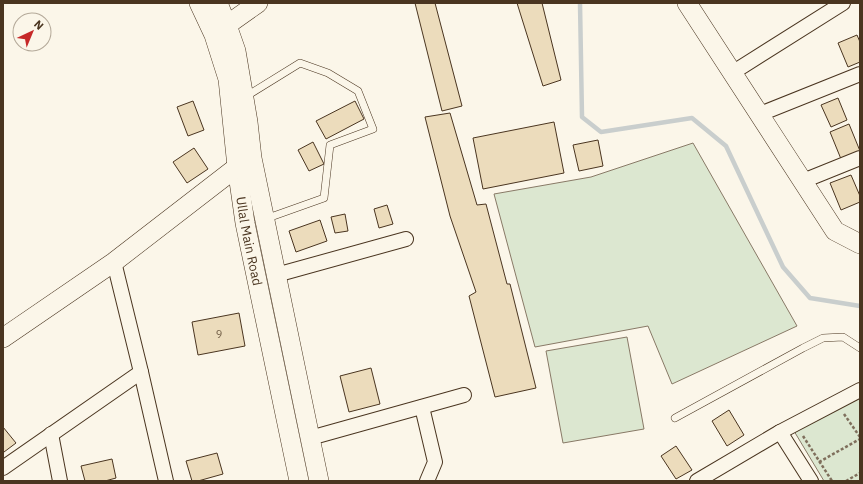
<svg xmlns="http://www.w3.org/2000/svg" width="863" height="484" font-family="'IBM Plex Sans',sans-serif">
<rect width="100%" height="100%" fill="#fbf6e9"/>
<!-- green -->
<g fill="#dce7d0" stroke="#887966">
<path d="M693 143 797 326 672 384 648 326 535 347 494 194 591 177Z"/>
<path d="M627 337 644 429 563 443 546 351Z"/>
<path d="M860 398V481H824L794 431Z"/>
</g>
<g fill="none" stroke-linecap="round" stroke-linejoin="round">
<!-- stream -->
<path stroke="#c9cecd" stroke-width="4.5" d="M580 3 582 117 601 132 692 118 726 146 783 267 810 298 860 306"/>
</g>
<!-- building -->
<g fill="#ecdcbc" stroke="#4a3520">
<path d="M415 3H435L462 106 442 111Z"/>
<path d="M517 3H542L561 80 543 86Z"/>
<path d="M857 35 860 42V62L848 67 838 43Z"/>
<path d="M838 98 847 120 831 127 821 105Z"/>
<path d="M193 101 204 130 188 136 177 107Z"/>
<path d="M355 101 364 119 326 139 316 121Z"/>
<path d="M450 113 477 205 486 204 507 284H510L536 388 495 397 469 296 476 292 450 216 425 117Z"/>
<path d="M554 122 564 173 483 189 473 138Z"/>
<path d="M849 124 860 151 841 159 830 132Z"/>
<path d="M598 140 603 166 579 171 573 145Z"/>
<path d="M313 142 324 164 309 171 298 150Z"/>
<path d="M194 148 208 169 187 183 173 162Z"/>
<path d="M851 175 860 196V202L841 210 830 183Z"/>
<path d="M387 205 393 224 379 228 374 209Z"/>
<path d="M345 214 348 231 335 233 331 217Z"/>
<path d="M320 220 327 241 296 252 289 231Z"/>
<path d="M239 313 245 346 198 355 192 322Z"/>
<path d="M371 368 380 404 349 412 340 376Z"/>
<path d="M729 410 744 435 727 446 712 421Z"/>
<path d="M3 427 16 443 4 452 3 451Z"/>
<path d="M676 446 692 470 676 479 661 456Z"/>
<path d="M217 453 223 474 198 481H192L186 461Z"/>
<path d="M112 459 116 478 105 481H85L81 466Z"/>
</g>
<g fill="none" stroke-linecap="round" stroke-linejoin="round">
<!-- lane casing -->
<g stroke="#4a3520" stroke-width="8">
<g id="lane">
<path d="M245 97 300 63 328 73 358 91 373 129 330 145 324 198 265 219"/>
<path d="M675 418 803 348 823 338 843 337 860 348"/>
</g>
</g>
<!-- street casing -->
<g stroke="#4a3520" stroke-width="16">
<g id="street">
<path d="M732 73 843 3"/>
<path d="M760 114 860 74"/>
<path d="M803 181 860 158"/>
<path d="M276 275 406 239"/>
<path d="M141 372 166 481"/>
<path d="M422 407 435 462 427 481"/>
<path d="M780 432 811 481"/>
<path d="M51 434 60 481"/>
<path d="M310 438 464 395"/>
<path d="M3 468 141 372 114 262"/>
<path d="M697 481 780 432 860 390"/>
</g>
</g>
<!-- secondary casing -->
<g stroke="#4a3520" stroke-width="20">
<g id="secondary">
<path id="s1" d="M199 3 214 35 228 79 237 167 245 223 299 481"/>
<path d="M218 3 229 31 236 51 248 122 252 158 319 481"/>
<path d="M687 3 835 231 860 244"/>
<path d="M217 32 258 3"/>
<path d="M3 338 114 262 237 167 246 161"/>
</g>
</g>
<!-- path -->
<g stroke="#7f6f5c" stroke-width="2.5" stroke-dasharray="3 2" stroke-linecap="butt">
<path d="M844 414 860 437"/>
<path d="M803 436 832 481"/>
<path d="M819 462 860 439"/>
<path d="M846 481 860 473"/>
</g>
<!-- lane -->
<use href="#lane" stroke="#fbf6e9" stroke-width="7"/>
<!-- street -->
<use href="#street" stroke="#fbf6e9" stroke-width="14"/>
<!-- secondary -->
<use href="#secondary" stroke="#fbf6e9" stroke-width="19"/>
</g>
<g text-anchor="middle" stroke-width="3" stroke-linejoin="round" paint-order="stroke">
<!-- number labels -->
<g font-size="11" fill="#725f47">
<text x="219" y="338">9</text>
</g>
<!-- street labels -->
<g font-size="13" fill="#4a3520" stroke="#fbf6e9">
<text dy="5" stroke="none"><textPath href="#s1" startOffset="245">Ullal Main Road</textPath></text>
</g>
</g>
<!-- border -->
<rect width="863" height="484" fill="none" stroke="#4a3520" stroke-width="8"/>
<!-- north arrow -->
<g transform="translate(32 32) rotate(44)"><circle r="19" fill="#fbf6e9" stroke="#b4a999"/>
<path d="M0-3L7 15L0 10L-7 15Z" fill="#c62828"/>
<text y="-6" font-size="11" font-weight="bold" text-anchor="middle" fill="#4a3520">N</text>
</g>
</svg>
